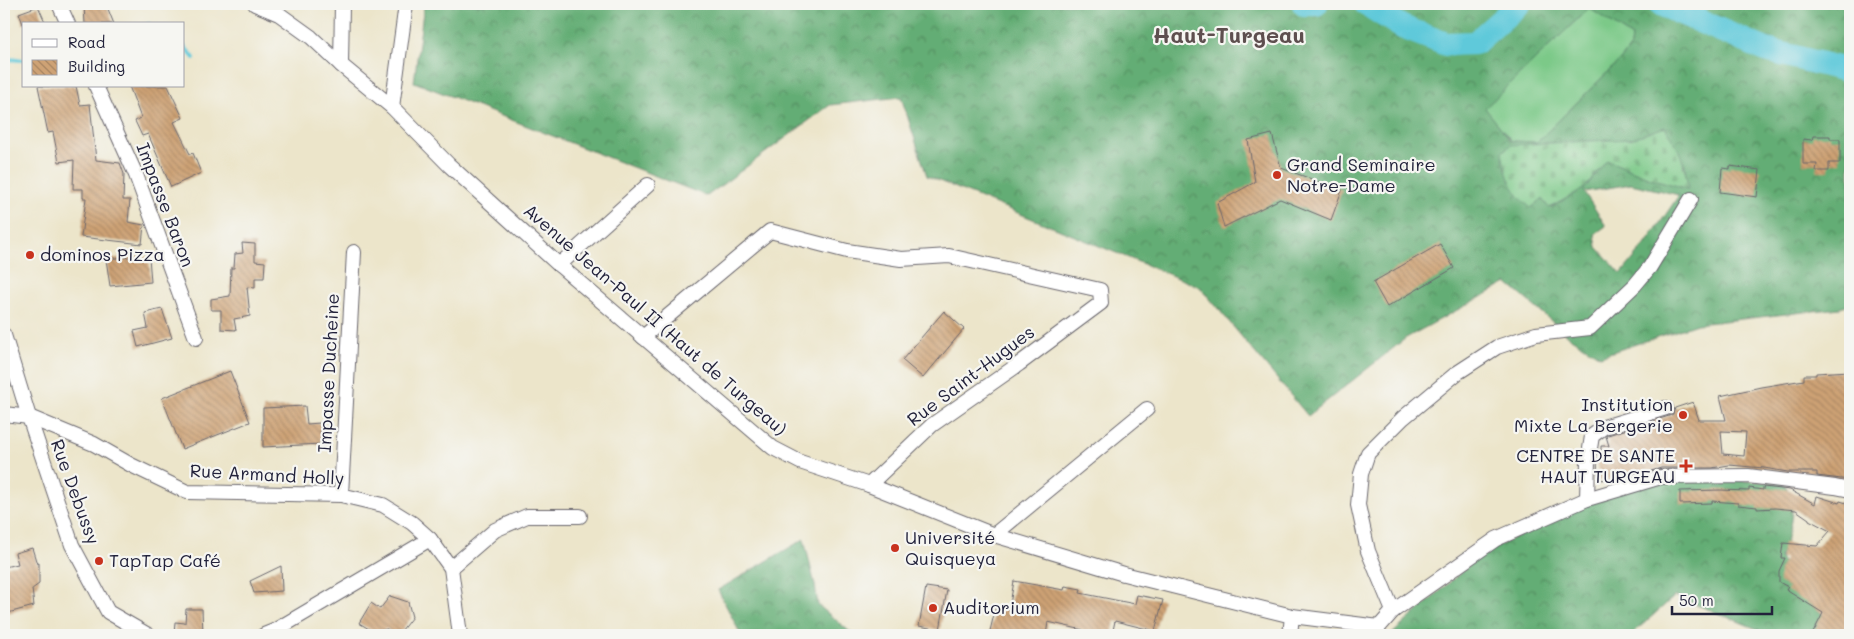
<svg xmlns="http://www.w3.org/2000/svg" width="1854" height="639" font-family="Mali,sans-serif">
<defs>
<pattern id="forest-crowns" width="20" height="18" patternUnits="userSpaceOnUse" patternTransform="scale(1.25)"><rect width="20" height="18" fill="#64ad74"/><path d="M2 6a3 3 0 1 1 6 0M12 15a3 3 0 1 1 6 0" fill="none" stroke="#528c60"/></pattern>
<pattern id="cemetery-stones" width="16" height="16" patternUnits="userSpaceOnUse" patternTransform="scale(1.25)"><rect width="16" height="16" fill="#7bc988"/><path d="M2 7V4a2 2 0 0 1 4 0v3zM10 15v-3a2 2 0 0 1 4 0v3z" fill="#6aac76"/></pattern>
<pattern id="building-back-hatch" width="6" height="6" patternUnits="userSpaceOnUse" patternTransform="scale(1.25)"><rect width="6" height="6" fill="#cea275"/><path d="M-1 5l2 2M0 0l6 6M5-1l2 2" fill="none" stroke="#a78461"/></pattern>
</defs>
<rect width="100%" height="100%" fill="#f6f6f2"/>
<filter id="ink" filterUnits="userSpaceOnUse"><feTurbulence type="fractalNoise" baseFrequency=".02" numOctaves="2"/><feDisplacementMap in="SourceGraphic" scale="10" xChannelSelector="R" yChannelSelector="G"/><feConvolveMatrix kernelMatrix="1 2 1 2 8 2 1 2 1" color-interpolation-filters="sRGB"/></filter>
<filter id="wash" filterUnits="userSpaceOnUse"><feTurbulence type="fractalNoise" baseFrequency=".0096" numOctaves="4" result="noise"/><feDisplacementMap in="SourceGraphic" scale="20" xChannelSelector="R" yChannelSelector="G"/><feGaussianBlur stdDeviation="1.12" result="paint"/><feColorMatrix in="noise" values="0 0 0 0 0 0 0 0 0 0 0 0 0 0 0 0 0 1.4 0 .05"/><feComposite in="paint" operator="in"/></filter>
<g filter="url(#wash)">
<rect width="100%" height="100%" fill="#ece5ca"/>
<!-- grass -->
<path fill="#7bc988" stroke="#4e7662" d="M1589 8 1632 37 1631 46 1621 59 1537 142 1512 141 1484 108Z"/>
<!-- forest -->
<g fill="url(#forest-crowns)" stroke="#436858" fill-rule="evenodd">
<path d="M424 4H1850V305L1840 308 1697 324 1600 356 1571 338 1507 283 1406 338 1308 416 1200 287 927 176 901 97 830 105 707 196 414 82ZM1589 8 1632 37 1631 46 1621 59 1537 142 1511 141 1485 108ZM1665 127 1685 166 1687 189 1650 178 1607 160 1585 188 1550 208 1542 199 1530 144 1630 139ZM1631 184 1679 195 1645 245 1621 274 1597 247 1595 234 1606 226 1584 192Z"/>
<path d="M1679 477 1782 483C1802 501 1787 538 1780 558L1803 593 1839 633 1849 635H1772L1675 596 1631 635H1391L1479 556 1596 495Z"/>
<path d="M804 539 815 585 818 605 854 635H741L718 590Z"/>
</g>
<!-- cemetery -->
<path fill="url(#cemetery-stones)" stroke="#4e7662" d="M1665 127C1680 149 1685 163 1688 189L1650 178 1607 160 1585 188 1549 208 1542 199 1531 208C1512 193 1506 175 1502 152L1511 145 1630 139Z"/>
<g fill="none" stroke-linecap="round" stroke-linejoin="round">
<!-- stream -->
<g stroke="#5fc9da" stroke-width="4">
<path d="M148 24H149"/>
<path d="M184 46 194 58"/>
<path d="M4 59 24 60"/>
</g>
<!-- river -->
<g stroke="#5fc9da" stroke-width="24">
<path d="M1304 4H1316"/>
<path d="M1366 4 1402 27 1446 44 1475 43 1519 4"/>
<path d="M1660 4 1766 50 1850 71"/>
</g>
</g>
<g id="blocks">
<!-- building -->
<g fill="url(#building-back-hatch)" fill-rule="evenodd">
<path d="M84 4H104L108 9 114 24H85Z"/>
<path d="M38 6 46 24H23L19 13Z"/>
<path d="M38 86H76L80 105 90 104 96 160 120 163 124 174 123 200H130L128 222 144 225 142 244 81 237 86 198H83V189H73L74 160 59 162 53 132 48 133Z"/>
<path d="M129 86H168L183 118 174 122 190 154 193 153 201 173 171 187 148 134 142 136 135 121 141 118Z"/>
<path d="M1272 134 1281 168 1342 190 1331 220 1280 199 1224 227 1217 203 1255 182 1248 140Z"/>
<path d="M1813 136H1830V139H1840V163H1829V171H1816L1817 164H1803V139L1812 140Z"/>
<path d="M1730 166 1760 170 1757 197 1720 192 1722 168 1730 169Z"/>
<path d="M242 243 255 244V261L265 262 264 278H255V288L247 287 250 316 234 319 236 330 221 329V310H211V299L230 296 231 268H234L235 254 243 253Z"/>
<path d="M1440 244 1454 268 1387 307 1373 282Z"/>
<path d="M141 256V258L149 257 151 282 110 286 106 259Z"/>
<path d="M162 309 172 338 138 347 134 331 148 328 145 313Z"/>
<path d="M944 311 964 329 923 378 902 360Z"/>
<path d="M230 371 250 422 182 449 162 398Z"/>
<path d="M1850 371V480L1817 476V472H1788L1764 468 1729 465 1712 468H1661L1648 472 1624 474V479L1613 482V479L1598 480 1597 459H1601V446H1609L1606 436 1608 435 1669 416 1673 414 1675 408 1693 402 1699 420H1726L1720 396 1761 387 1804 380V375H1816V373ZM1721 431 1746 432 1744 456 1723 454Z"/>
<path d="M305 406 307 424 320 423 321 444 263 447V408Z"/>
<path d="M1763 487 1790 490 1815 504 1817 496 1839 503 1840 501 1850 504V635H1812L1823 613 1786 590 1788 587 1779 582V571L1785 558H1781L1783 543 1817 546 1830 531 1809 520V519L1796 510 1775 508 1757 509V507L1738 505V503L1712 501V503L1680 504V491L1720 490 1749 491V488L1763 490Z"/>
<path d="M32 548 37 564 39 563V584L32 589 34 606 4 614V567L18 564 15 553Z"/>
<path d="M281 566 282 591 254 593 250 581Z"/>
<path d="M1014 581 1064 590 1065 586 1081 589 1080 593 1135 604 1137 595 1163 600 1155 631 1115 621 1112 635H1082L1083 630 1048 622 1046 635H989L996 606 1009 610Z"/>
<path d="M926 587 947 590 940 630 919 626Z"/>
<path d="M390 596 408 602 412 617 398 635H394L387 629 374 632 359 623 371 603 380 609Z"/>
<path d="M186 609H202L203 635H174L175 622 185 623Z"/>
</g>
</g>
</g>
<g filter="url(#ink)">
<use href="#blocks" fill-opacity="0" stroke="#69666d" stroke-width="1"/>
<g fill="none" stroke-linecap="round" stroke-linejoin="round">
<!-- street casing -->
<g stroke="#69666d" stroke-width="16">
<g id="street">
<path d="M59 4 68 24"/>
<path d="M255 4 279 14 311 37 341 65 392 107 449 165 559 265 773 448 800 462 869 485 994 535 1124 574 1292 616 1379 627 1393 611 1496 539 1587 499 1661 477 1748 476 1835 487 1850 490"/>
<path d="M341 65 342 4"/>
<path d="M96 86 136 175 196 338"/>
<path d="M392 107 406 4"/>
<path d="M559 265 648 185"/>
<path d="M4 335 29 417 72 545 108 612 148 635"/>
<path d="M643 337 770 231 847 251 901 259 949 256 1100 290 1101 303 1019 364 932 425 869 485"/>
<path d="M4 414 29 417 94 444 131 465 187 492 341 495 383 505 412 523 430 539 451 568 460 635"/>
<path d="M341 495 354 252"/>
<path d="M1587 499 1588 461 1592 436 1604 427 1666 408"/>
<path d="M994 535 1147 409"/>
<path d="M451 568 495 530 527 516H580"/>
<path d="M1393 611 1368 551 1358 505 1361 474 1368 453 1403 418 1457 373 1497 347 1536 334 1590 328 1635 285 1650 267 1691 199"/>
<path d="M264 635 274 631 430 539"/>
<path d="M1290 635 1292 616"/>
</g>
</g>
<!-- street -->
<use href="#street" stroke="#fff" stroke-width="14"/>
</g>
</g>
<!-- markers -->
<g fill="#c8321e" stroke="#f6f6f2" stroke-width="2">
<circle cx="1277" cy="175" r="5"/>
<circle cx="30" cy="255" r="5"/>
<circle cx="1683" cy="415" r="5"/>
<path d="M1683.5 458.5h5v5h5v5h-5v5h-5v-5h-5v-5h5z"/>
<circle cx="895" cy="548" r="5"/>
<circle cx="99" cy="561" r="5"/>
<circle cx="933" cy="608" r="5"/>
</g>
<g text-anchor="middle" stroke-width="4.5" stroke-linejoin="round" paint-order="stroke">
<!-- poi labels -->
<g font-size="18" fill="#22223b" stroke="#f6f6f2" text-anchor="start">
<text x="1287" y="171">Grand Seminaire<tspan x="1287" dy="21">Notre-Dame</tspan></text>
<text x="40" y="261">dominos Pizza</text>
<text x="1673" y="411" text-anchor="end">Institution<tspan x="1673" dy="21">Mixte La Bergerie</tspan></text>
<text x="1675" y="462" text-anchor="end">CENTRE DE SANTE<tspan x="1675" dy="21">HAUT TURGEAU</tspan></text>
<text x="905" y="544">Université<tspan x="905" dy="21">Quisqueya</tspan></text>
<text x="109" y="567">TapTap Café</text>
<text x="943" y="614">Auditorium</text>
</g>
<!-- street labels -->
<g font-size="18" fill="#22223b" stroke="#f6f6f2">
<text transform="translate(165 205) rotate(69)" y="6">Impasse Baron</text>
<text transform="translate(655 320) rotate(41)" y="6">Avenue Jean-Paul II (Haut de Turgeau)</text>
<text transform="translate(329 373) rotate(-87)" y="6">Impasse Ducheine</text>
<text transform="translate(971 376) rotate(-37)" y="6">Rue Saint-Hugues</text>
<text transform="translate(267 475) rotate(3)" y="6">Rue Armand Holly</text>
<text transform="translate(75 492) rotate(70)" y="6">Rue Debussy</text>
</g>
<!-- district labels -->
<g font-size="22" font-weight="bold" fill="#5e4f4f" stroke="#f6f6f2">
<text x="1229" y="43">Haut-Turgeau</text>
</g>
</g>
<!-- margin -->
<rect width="1854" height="639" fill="none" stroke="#f6f6f2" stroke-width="20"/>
<!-- legend -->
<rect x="22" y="22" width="162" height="65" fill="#f6f6f2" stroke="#a1a1a9"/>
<rect x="32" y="39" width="25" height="8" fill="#ffffff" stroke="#a1a1a9"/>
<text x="68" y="48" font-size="15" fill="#22223b">Road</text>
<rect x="32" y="60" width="25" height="15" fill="url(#building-back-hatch)" stroke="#a1a1a9"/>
<text x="68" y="72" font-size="15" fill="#22223b">Building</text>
<!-- scale -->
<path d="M1672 606v8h100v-8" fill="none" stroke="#22223b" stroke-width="2.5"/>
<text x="1679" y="606" font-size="15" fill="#22223b" stroke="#f6f6f2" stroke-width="4" paint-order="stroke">50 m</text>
</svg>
